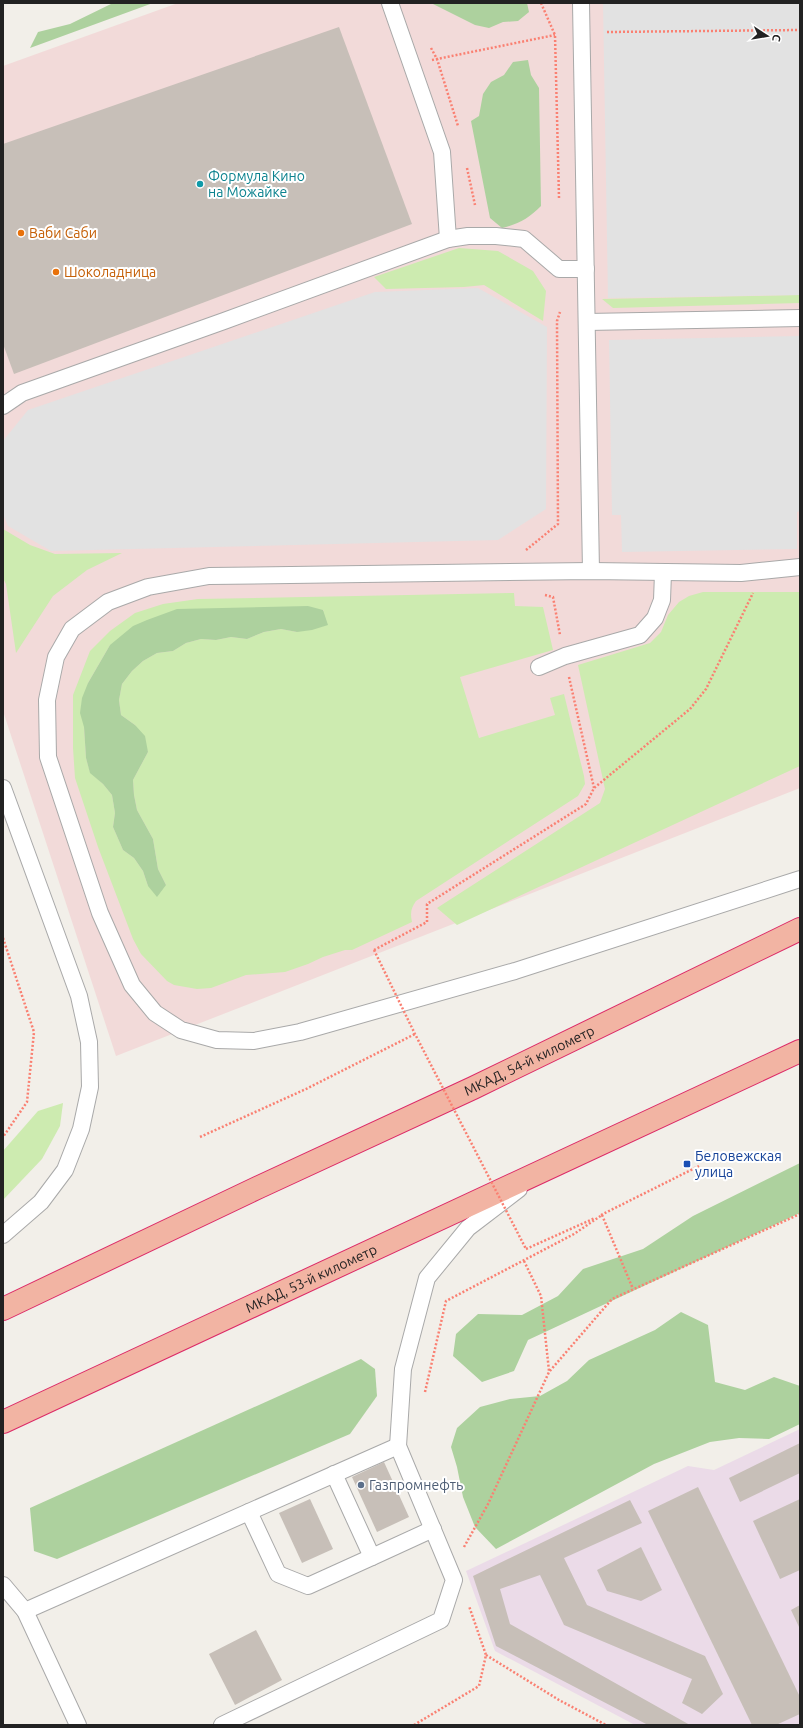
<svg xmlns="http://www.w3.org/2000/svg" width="803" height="1728" font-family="Ubuntu,sans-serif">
<rect width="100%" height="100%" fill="#f2efe9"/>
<!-- commercial -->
<path fill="#f2dad9" d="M178 3H800V788L116 1056 3 711V66Z"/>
<!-- industrial -->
<path fill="#ebdbe8" d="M800 1429V1725H635L495 1651 466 1571 688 1466 714 1470Z"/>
<!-- grass -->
<g fill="#cdebb0" fill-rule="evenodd">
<path d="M459 248 498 251 533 271 546 291 543 321 484 285 464 287 386 289 374 277Z"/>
<path d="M800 295V303L613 308 602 299Z"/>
<path d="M3 529 30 545 55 554 122 553 87 570 53 596 16 653 6 584 3 578Z"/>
<path d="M703 592H800V766L457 925 437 908 600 803 605 789 578 665 650 643 661 632 668 615 679 602 689 596Z"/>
<path d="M514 593 515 606 543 607 553 650 460 677 479 738 555 715 550 698 564 694 584 776 585 784 578 796 416 901C411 908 410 913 412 922L352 950H345L323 957 308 964 285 972 246 975 211 988 197 989 174 985 167 981 141 954 133 939 98 847 75 778 73 748V695L90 651 110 631 135 613 163 604 198 599ZM324 610 297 632 281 629 264 632 247 639 231 637 216 640 201 639 186 643 173 651 157 653 143 661 132 671 122 684 119 700 121 715 135 725 148 752 133 780 134 795 137 810 153 839 158 869 166 885 148 886 143 871 134 858 123 850 113 827 115 813 112 795 103 784 90 772 86 758 84 727 88 683 110 645Z"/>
<path d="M63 1103 60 1126 42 1159 3 1200V1151L38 1111Z"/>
</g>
<!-- forest -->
<g fill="#add19e">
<path d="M113 3H153L30 48 38 32 70 24Z"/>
<path d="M431 3H527L529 12 518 21 503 22 489 28 475 25Z"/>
<path d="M528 60 531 75 539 88 541 206C529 218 519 224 502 228L490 218 471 121 479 116 483 94 491 82 504 75 513 62Z"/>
<path d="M308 606 323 610 328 625 312 630 297 632 281 629 264 632 247 639 231 637 216 640 201 639 186 643 173 651 157 653 143 661 132 671 122 684 119 700 121 715 135 725 145 736 148 752 133 780 134 795 137 810 153 839 158 869 166 885 157 897 148 886 143 871 134 858 123 850 113 827 115 813 112 795 103 784 90 773 86 758 84 727 80 713 82 698 88 683 110 645 133 626 147 620 177 609Z"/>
<path d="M800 1163V1213L528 1340 514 1371 482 1382 453 1356 456 1334 478 1314 522 1315 558 1296 583 1269 643 1249 693 1216Z"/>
<path d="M681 1312 708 1325 715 1382 745 1390 774 1377 800 1386V1424L769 1439 739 1438 710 1442 654 1464 496 1549 475 1527 463 1497 457 1467 451 1447 457 1428 480 1407 510 1399 540 1396 567 1381 589 1360 655 1330Z"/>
<path d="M361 1359 375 1369 377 1396 350 1434 57 1559 34 1551 30 1508Z"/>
</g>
<!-- parking -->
<g fill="#e2e2e2">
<path d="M603 3H800V295L608 298Z"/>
<path d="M478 288 547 327 546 509 498 540 51 551 8 526 3 514V441L28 410 375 292Z"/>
<path d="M800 336V511L797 512V549L622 552 621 515H612L609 340Z"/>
</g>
<!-- building -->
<g fill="#c7bfb8">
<path d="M339 27 412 224 14 374 3 344V144Z"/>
<path d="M800 1443V1473L740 1502 729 1478Z"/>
<path d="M384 1462 409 1517 377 1532 352 1477Z"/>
<path d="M698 1487 800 1697V1714L776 1725H752L648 1511Z"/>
<path d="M310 1499 333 1549 302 1563 279 1513Z"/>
<path d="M800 1499V1570L780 1579 753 1521Z"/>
<path d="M630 1500 642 1523 564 1558 587 1605 705 1656 723 1694 702 1714 682 1703 692 1679 564 1625 540 1575 500 1589 510 1624 690 1725H648L496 1646 473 1576Z"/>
<path d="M641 1547 662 1590 641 1601 607 1591 597 1570Z"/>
<path d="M800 1605V1629L791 1610Z"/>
<path d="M256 1630 282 1680 235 1705 209 1654Z"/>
</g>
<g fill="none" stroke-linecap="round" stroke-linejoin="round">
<!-- service casing -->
<g stroke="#a9a9a9" stroke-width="18">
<g id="service">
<path d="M390 3 442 152 448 239"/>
<path d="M581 3 591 571"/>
<path d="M587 322 800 318"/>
<path d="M3 406 22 393 224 321 448 239 468 236H496L524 239 559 269H586"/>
<path d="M800 567 741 573 591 571 209 576 148 587 108 602 72 629 56 657 47 700 48 757 100 913 132 985 155 1013 181 1030 217 1040 254 1041 300 1032 515 971 800 879"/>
<path d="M539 667 565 656 640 635 655 618 662 600 663 573"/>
<path d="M3 788 79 996 89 1042 90 1087 81 1129 65 1170 41 1202 3 1235"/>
<path d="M334 1474 372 1557 433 1529"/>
<path d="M249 1512 278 1574 308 1586 372 1557"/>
<path d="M3 1585 25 1611 78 1725"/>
<path d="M25 1611 398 1446"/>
<path d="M222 1725 441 1620 454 1580 398 1446 403 1369 427 1278 468 1228 519 1189"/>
</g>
</g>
<!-- trunk casing -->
<g stroke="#dc2a67" stroke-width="24">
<g id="trunk">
<path id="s1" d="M3 1309 257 1188 473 1088 800 929"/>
<path id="s2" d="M3 1422 800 1051"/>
</g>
</g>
<!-- path -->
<g stroke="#fa8072" stroke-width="2.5" stroke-dasharray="2 2" stroke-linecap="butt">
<path d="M541 3 555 35 559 198"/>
<path d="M607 32 800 30"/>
<path d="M431 48 437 59 458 126"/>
<path d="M432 60 555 35"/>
<path d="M467 168 475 205"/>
<path d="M526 550 558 524 557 321 560 312"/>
<path d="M545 595 553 597 560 635"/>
<path d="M569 677 594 788"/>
<path d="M3 938 34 1032 27 1102 3 1137"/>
<path d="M374 950 427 922V904L586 804 594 788 690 709 706 689 753 593"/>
<path d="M200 1137 306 1089 415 1034"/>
<path d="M601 1215 699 1166"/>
<path d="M602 1215 633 1289"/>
<path d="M526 1249 595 1218"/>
<path d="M524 1261 541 1296 549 1371"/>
<path d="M425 1392 446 1301 574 1234 602 1215"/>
<path d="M464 1547 488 1504 549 1372 612 1299 800 1214"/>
<path d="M486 1655 559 1700 606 1725"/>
<path d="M414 1725 479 1686 486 1655 469 1606"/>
</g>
<!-- service -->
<use href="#service" stroke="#fff" stroke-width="16"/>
<!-- trunk -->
<use href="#trunk" stroke="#f2b4a3" stroke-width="22"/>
<!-- path-bridge -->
<path stroke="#fa8072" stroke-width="2.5" stroke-dasharray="2 2" stroke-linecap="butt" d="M374 950 415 1034 526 1249"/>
</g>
<!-- markers -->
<circle fill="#0f9aa8" stroke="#fff" stroke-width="1.5" cx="200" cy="184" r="4"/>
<g fill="#e8710a" stroke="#fff" stroke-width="1.5">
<circle cx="21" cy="233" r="4"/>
<circle cx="56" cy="272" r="4"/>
</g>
<rect fill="#1a4fb4" stroke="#fff" stroke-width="1.5" x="683" y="1160" width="8" height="8" rx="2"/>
<circle fill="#5c6f8a" stroke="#fff" stroke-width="1.5" cx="361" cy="1485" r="4"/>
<g text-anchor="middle" stroke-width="4" stroke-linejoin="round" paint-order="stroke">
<!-- culture labels -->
<g font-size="14" fill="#0d838f" stroke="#fff" text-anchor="start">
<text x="208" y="181">Формула Кино<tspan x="208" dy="16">на Можайке</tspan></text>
</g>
<!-- food labels -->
<g font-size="14" fill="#c56008" stroke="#fff" text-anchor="start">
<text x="29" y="238">Ваби Саби</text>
<text x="64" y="277">Шоколадница</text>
</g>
<!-- street labels -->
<g font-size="14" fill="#222" stroke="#fff">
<text dy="5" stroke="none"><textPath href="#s1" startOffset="582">МКАД, 54-й километр</textPath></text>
<text dy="5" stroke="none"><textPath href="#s2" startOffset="340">МКАД, 53-й километр</textPath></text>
</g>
<!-- transit labels -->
<g font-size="14" fill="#164399" stroke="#fff" text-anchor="start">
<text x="695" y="1161">Беловежская<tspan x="695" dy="16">улица</tspan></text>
</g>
<!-- service labels -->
<g font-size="14" fill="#4e5e75" stroke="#fff" text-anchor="start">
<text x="369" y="1490">Газпромнефть</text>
</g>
</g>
<!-- border -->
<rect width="803" height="1728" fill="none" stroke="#222222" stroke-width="8"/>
<!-- north arrow -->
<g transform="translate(767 36) rotate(102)" stroke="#ffffff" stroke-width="3" paint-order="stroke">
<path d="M0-3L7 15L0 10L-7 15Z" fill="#222222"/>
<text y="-6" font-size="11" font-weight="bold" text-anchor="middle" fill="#222222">С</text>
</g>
</svg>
